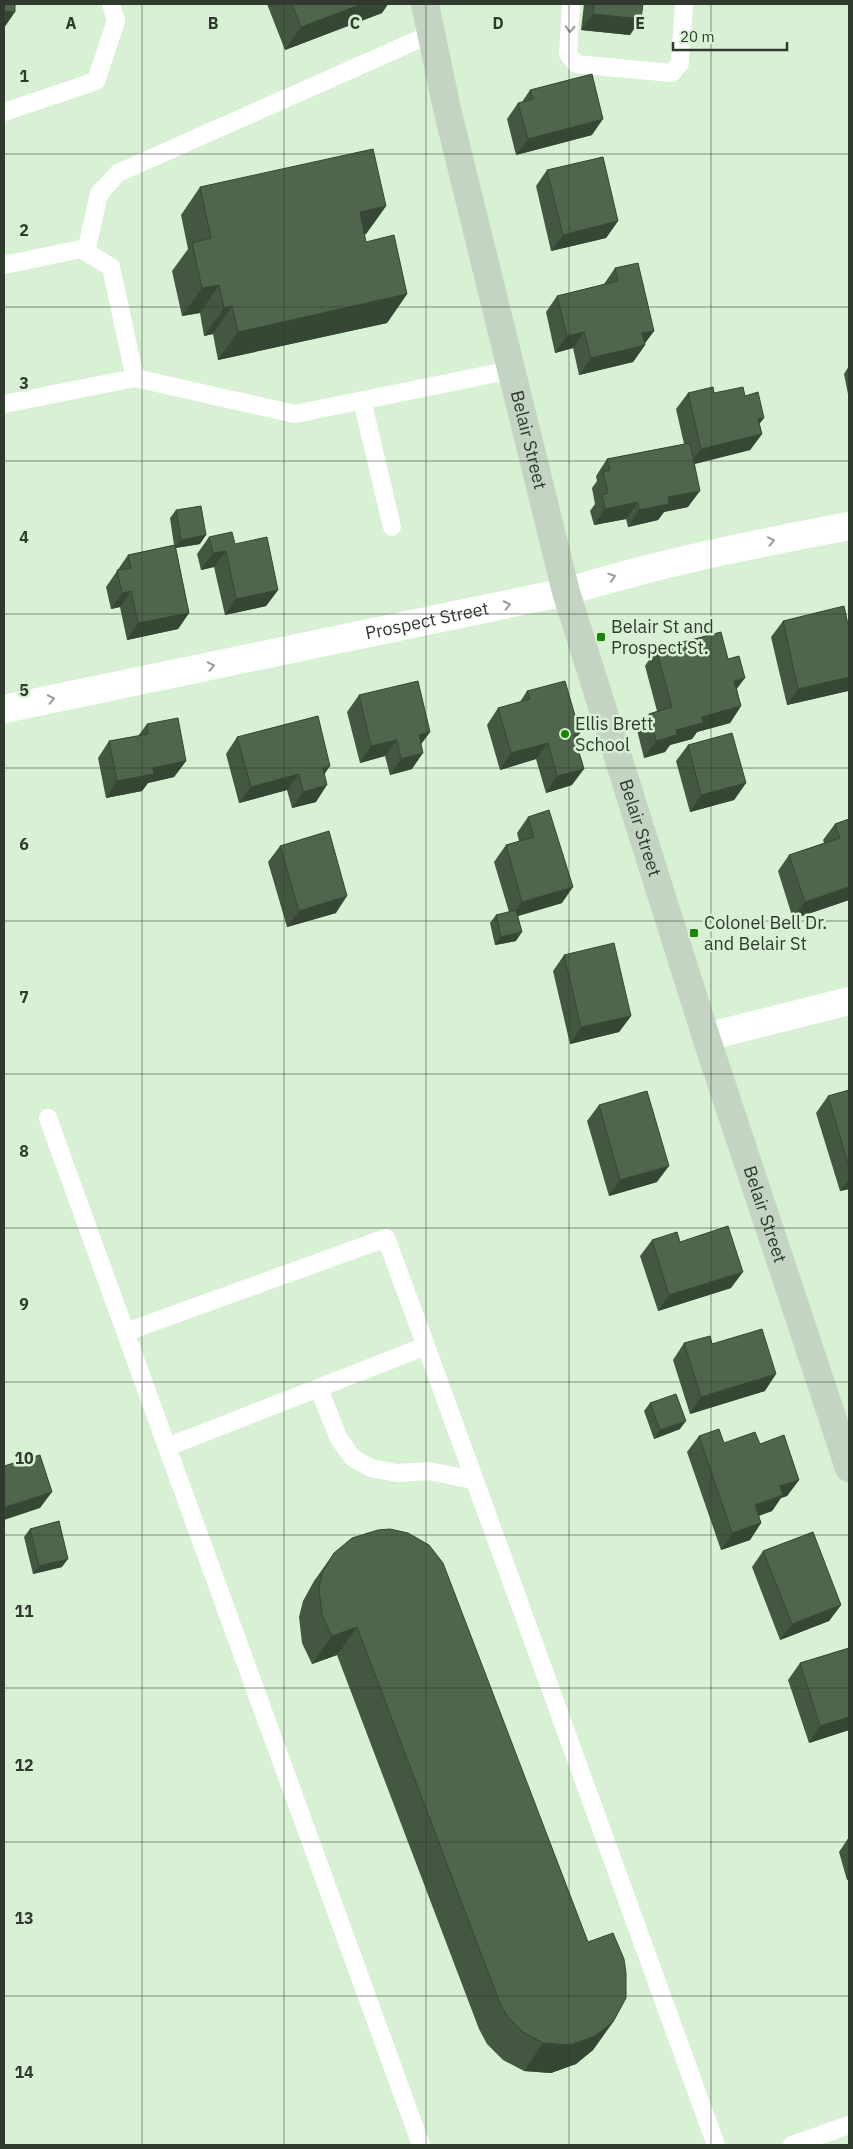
<svg xmlns="http://www.w3.org/2000/svg" width="853" height="2149" font-family="'IBM Plex Sans',sans-serif">
<rect width="100%" height="100%" fill="#d8f1d4"/>
<g fill="none" stroke-linecap="round" stroke-linejoin="round">
<!-- service -->
<g stroke="#fff" stroke-width="18">
<path d="M571 4 568 54 576 64 672 73 680 63 684 4"/>
<path d="M4 112 96 81 116 21 111 4"/>
<path d="M86 252 99 194 118 173 431 34"/>
<path d="M4 265 81 249 111 267 135 378"/>
<path d="M362 400 392 527"/>
<path d="M4 404 135 378 295 414 511 370"/>
<path d="M48 1118 167 1447"/>
<path d="M126 1332 386 1238 426 1346"/>
<path d="M319 1389 339 1439 353 1458 371 1468 397 1473 429 1471 473 1480"/>
<path d="M421 2145 167 1447 426 1346 716 2145"/>
<path d="M792 2145 849 2125"/>
</g>
<!-- minor -->
<path stroke="#fff" stroke-width="28" d="M706 1037 849 1001"/>
<!-- tertiary -->
<path stroke="#fff" stroke-width="28" id="s1" d="M4 709 566 592C659 563 754 544 849 526"/>
<!-- secondary -->
<path stroke="#c4d4c2" stroke-width="28" id="s2" d="M425 4 447 109 566 592 706 1037 849 1468"/>
</g>
<!-- wall -->
<g fill="#445741">
<path d="M267 4H388L382 13 285 50Z"/>
<path d="M584 4H643L630 35 581 30Z"/>
<path d="M530 90 592 135 516 155 507 119 518 103 522 102Z"/>
<path d="M547 170 618 221 606 238 551 251 536 186Z"/>
<path d="M200 187 386 206 366 234 364 235 366 242 407 294 387 323 218 360 213 334 204 336 200 313 182 316 172 271 188 249 181 215Z"/>
<path d="M615 268 654 331 644 344 645 345 633 362 579 375 573 348 555 353 546 312 557 296 604 284Z"/>
<path d="M849 366V399L844 374Z"/>
<path d="M688 393H714L745 396 759 424 762 434 750 450 695 464 688 507 664 512 658 520 628 527 626 519 594 525 590 511 595 504 592 488 597 481 596 476 607 459 684 444 676 409Z"/>
<path d="M176 510 200 544 176 548 189 613 178 629 127 640 120 607 111 609 106 587 128 555 174 545 170 518Z"/>
<path d="M209 537 235 544 278 590 266 606 225 615 214 567 201 570 197 554Z"/>
<path d="M783 621 848 691 787 705 771 637Z"/>
<path d="M656 649 737 689 741 706 730 723 697 732 692 739 670 745 665 752 644 758 637 730 649 714 657 711 645 666Z"/>
<path d="M527 691 576 739 572 785 546 793 536 759 500 770 487 725 498 708 520 702Z"/>
<path d="M359 695 430 732 421 744 412 769 390 775 385 756 360 763 347 712Z"/>
<path d="M147 724 186 761 174 777 148 783 142 791 106 798 98 758 109 741 138 736Z"/>
<path d="M237 737 324 774 316 802 292 808 287 790 239 803 226 754Z"/>
<path d="M688 745 746 783 734 800 690 812 676 761Z"/>
<path d="M528 817 562 903 518 916 516 941 495 945 490 923 496 915 509 912 494 862 506 845 519 841 517 833Z"/>
<path d="M849 819V900L793 919 778 871 789 855 824 843 823 840 835 824Z"/>
<path d="M280 846 336 913 287 927 268 862Z"/>
<path d="M564 955 631 1016 619 1032 570 1044 553 971Z"/>
<path d="M849 1090V1189L840 1191 816 1113 828 1096Z"/>
<path d="M599 1105 657 1182 609 1196 587 1121Z"/>
<path d="M652 1240 680 1242 731 1288 658 1311 640 1256Z"/>
<path d="M684 1343 712 1344 765 1391 690 1414 673 1360Z"/>
<path d="M650 1403 680 1429 654 1439 644 1411Z"/>
<path d="M699 1436 724 1443 760 1444 799 1480 787 1496 781 1498 772 1511 759 1516 761 1523 750 1540 721 1550 687 1452Z"/>
<path d="M30 1529 62 1567 33 1574 24 1537Z"/>
<path d="M763 1551 841 1605 829 1621 780 1640 752 1567Z"/>
<path d="M334 1553 613 2022 593 2050 576 2064 551 2073 524 2071 503 2060 487 2044 479 2029 337 1655 312 1664 302 1643 299 1617 303 1601 314 1581Z"/>
<path d="M849 1648V1730L809 1743 788 1680 800 1663Z"/>
<path d="M849 1837V1880H847L839 1852Z"/>
</g>
<!-- shaded-wall -->
<g fill="#374735">
<path d="M362 4H388L382 13 285 50 301 27Z"/>
<path d="M4 11 15 12 4 28Z"/>
<path d="M593 14 641 19 630 35 581 30Z"/>
<path d="M603 119 592 135 516 155 528 139Z"/>
<path d="M386 206 366 234 340 240 360 212Z"/>
<path d="M618 221 606 238 551 251 563 235Z"/>
<path d="M219 285 200 313 182 316 202 288Z"/>
<path d="M407 294 387 323 218 360 238 332Z"/>
<path d="M232 306 213 334 204 336 224 308Z"/>
<path d="M654 331 643 346 645 345 633 362 579 375 591 358 642 333Z"/>
<path d="M584 332 573 348 555 353 567 336Z"/>
<path d="M764 418 752 434 758 419Z"/>
<path d="M762 434 750 450 689 465 701 449Z"/>
<path d="M700 491 688 507 664 512 658 520 628 527 639 510 668 497Z"/>
<path d="M638 502 626 519 594 525 605 509Z"/>
<path d="M206 535 200 544 175 548 181 540Z"/>
<path d="M226 551 214 567 201 570 213 553Z"/>
<path d="M278 590 266 606 225 615 236 599Z"/>
<path d="M131 591 120 607 111 609 122 593Z"/>
<path d="M189 613 178 629 127 640 138 623Z"/>
<path d="M849 677V690L848 691 787 705 798 689Z"/>
<path d="M745 678 733 694 734 681Z"/>
<path d="M741 706 730 723 697 732 692 739 670 745 665 752 644 758 656 741 676 730 702 717Z"/>
<path d="M430 732 418 748 419 735Z"/>
<path d="M580 733 568 750 574 735Z"/>
<path d="M397 740 385 756 360 763 371 746Z"/>
<path d="M548 743 536 759 500 770 511 753Z"/>
<path d="M423 753 412 769 390 775 401 759Z"/>
<path d="M186 761 174 777 148 783 142 791 106 798 117 781 153 768Z"/>
<path d="M330 766 319 782 323 768Z"/>
<path d="M584 769 572 785 546 793 557 776Z"/>
<path d="M299 774 287 790 239 803 251 787Z"/>
<path d="M746 783 734 800 690 812 701 795Z"/>
<path d="M327 785 316 802 292 808 303 792Z"/>
<path d="M573 887 562 903 511 918 522 902Z"/>
<path d="M849 887V900L793 919 805 902Z"/>
<path d="M347 896 336 913 287 927 299 911Z"/>
<path d="M522 932 516 941 495 945 501 937Z"/>
<path d="M631 1016 619 1032 570 1044 581 1027Z"/>
<path d="M669 1166 657 1182 609 1196 620 1180Z"/>
<path d="M849 1179V1189L840 1191Z"/>
<path d="M743 1272 731 1288 658 1311 669 1295Z"/>
<path d="M776 1374 765 1391 690 1414 701 1397Z"/>
<path d="M686 1421 680 1429 654 1439 660 1430Z"/>
<path d="M799 1480 787 1496 781 1498 772 1511 744 1521 755 1505 780 1486Z"/>
<path d="M52 1492 40 1508 4 1520V1509L5 1507Z"/>
<path d="M761 1523 750 1540 721 1550 732 1533Z"/>
<path d="M68 1559 62 1567 33 1574 39 1566Z"/>
<path d="M841 1605 829 1621 780 1640 792 1624Z"/>
<path d="M357 1627 337 1655 312 1664 332 1636Z"/>
<path d="M849 1717V1730L809 1743 820 1726Z"/>
<path d="M613 2022 593 2050 576 2064 551 2073 524 2071 543 2043Z"/>
</g>
<!-- building -->
<g fill="#4f654c" stroke="#374735">
<path d="M4 4H15V12L4 11Z"/>
<path d="M292 4H362L301 27Z"/>
<path d="M594 4H643L641 19 593 14Z"/>
<path d="M592 74 603 119 528 139 518 103 533 99 530 90Z"/>
<path d="M373 149 386 206 360 212 366 242 394 235 407 294 238 332 232 306 224 308 219 285 202 288 192 243 211 238 200 187Z"/>
<path d="M603 157 618 221 563 235 547 170Z"/>
<path d="M638 263 654 331 642 333 645 345 591 358 584 332 567 336 557 296 618 281 615 268Z"/>
<path d="M713 387 714 393 743 387 745 396 758 392 764 418 758 419 762 434 701 449 688 393Z"/>
<path d="M690 443 700 491 668 497 669 504 639 510 638 502 605 509 602 495 608 493 603 472 610 470 607 459Z"/>
<path d="M201 506 206 535 181 540 176 510Z"/>
<path d="M232 532 235 544 267 537 278 590 236 599 226 551 213 553 209 537Z"/>
<path d="M175 545 189 613 138 623 131 591 122 593 117 570 131 568 128 555Z"/>
<path d="M844 606 849 629V677L798 689 783 621Z"/>
<path d="M721 632 728 659 739 656 745 678 734 681 741 706 702 717 703 723 676 730 677 735 656 741 649 714 672 707 656 649Z"/>
<path d="M418 681 430 732 419 735 423 753 401 759 397 740 371 746 359 695Z"/>
<path d="M565 681 580 733 574 735 584 769 557 776 548 743 511 753 498 708 530 699 527 691Z"/>
<path d="M318 716 330 766 323 768 327 785 303 792 299 774 251 787 237 737Z"/>
<path d="M178 718 186 761 153 768 154 774 117 781 109 741 148 734 147 724Z"/>
<path d="M732 733 746 783 701 795 688 745Z"/>
<path d="M549 810 573 887 522 902 506 845 534 837 528 817Z"/>
<path d="M849 819V887L805 902 789 855 840 838 835 824Z"/>
<path d="M329 831 347 896 299 911 280 846Z"/>
<path d="M516 910 522 932 501 937 496 915Z"/>
<path d="M614 943 631 1016 581 1027 564 955Z"/>
<path d="M849 1090V1167L828 1096Z"/>
<path d="M647 1091 669 1166 620 1180 599 1105Z"/>
<path d="M728 1226 743 1272 669 1295 652 1240 677 1232 680 1242Z"/>
<path d="M762 1329 776 1374 701 1397 684 1343 710 1336 712 1344Z"/>
<path d="M676 1394 686 1421 660 1430 650 1403Z"/>
<path d="M719 1429 724 1443 755 1432 760 1444 784 1435 799 1480 780 1486 783 1495 755 1505 761 1523 732 1533 699 1436Z"/>
<path d="M40 1455 52 1492 5 1507 4 1505V1466Z"/>
<path d="M59 1521 68 1559 39 1566 30 1529Z"/>
<path d="M390 1529 408 1533 429 1545 443 1563 588 1942 613 1933 624 1959 626 1973V1998L613 2022 595 2036 570 2045 543 2043 523 2032 507 2016 499 2001 357 1627 332 1636 322 1615 319 1588 322 1573 334 1553 352 1538 378 1530Z"/>
<path d="M813 1532 841 1605 792 1624 763 1551Z"/>
<path d="M849 1648V1717L820 1726 800 1663Z"/>
</g>
<!-- one-way arrows -->
<defs><path id="oneway-chevron" d="M-2-3.5L2.5 0L-2 3.5" fill="none" stroke-width="1.6" stroke-linecap="round" stroke-linejoin="round" transform="scale(1.25)"/></defs>
<g stroke="#989c96">
<use href="#oneway-chevron" transform="translate(570 29) rotate(93)"/>
<use href="#oneway-chevron" transform="translate(771 541) rotate(-11)"/>
<use href="#oneway-chevron" transform="translate(612 577) rotate(-18)"/>
<use href="#oneway-chevron" transform="translate(507 605) rotate(-12)"/>
<use href="#oneway-chevron" transform="translate(211 666) rotate(-12)"/>
<use href="#oneway-chevron" transform="translate(51 699) rotate(-12)"/>
</g>
<!-- grid -->
<path fill="none" stroke="#303a2e" stroke-width="1" stroke-opacity="0.55" d="M142 4V2145M284 4V2145M426 4V2145M569 4V2145M711 4V2145M4 154H849M4 307H849M4 461H849M4 614H849M4 768H849M4 921H849M4 1074H849M4 1228H849M4 1382H849M4 1535H849M4 1688H849M4 1842H849M4 1996H849"/>
<!-- markers -->
<g fill="#198700" stroke="#d8f1d4" stroke-width="2">
<rect x="596" y="632" width="10" height="10" rx="2.5"/>
<circle cx="565" cy="734" r="5"/>
<rect x="689" y="928" width="10" height="10" rx="2.5"/>
</g>
<g text-anchor="middle" stroke-width="5" stroke-linejoin="round" paint-order="stroke">
<!-- street labels -->
<g font-size="18" fill="#303a2e" stroke="#d8f1d4">
<text dy="6" stroke="none"><textPath href="#s2" startOffset="448">Belair Street</textPath></text>
<text dy="6" stroke="none"><textPath href="#s1" startOffset="432">Prospect Street</textPath></text>
<text dy="6" stroke="none"><textPath href="#s2" startOffset="852">Belair Street</textPath></text>
<text dy="6" stroke="none"><textPath href="#s2" startOffset="1258">Belair Street</textPath></text>
</g>
<!-- poi labels -->
<g font-size="18" fill="#303a2e" stroke="#d8f1d4" text-anchor="start">
<text x="611" y="633">Belair St and<tspan x="611" dy="21">Prospect St.</tspan></text>
<text x="575" y="730">Ellis Brett<tspan x="575" dy="21">School</tspan></text>
<text x="704" y="929">Colonel Bell Dr.<tspan x="704" dy="21">and Belair St</tspan></text>
</g>
</g>
<g font-size="16" text-anchor="middle" font-weight="bold" fill="#303a2e" stroke="#d8f1d4" stroke-width="5" stroke-linejoin="round" paint-order="stroke">
<text x="71" y="29">A</text>
<text x="213" y="29">B</text>
<text x="355" y="29">C</text>
<text x="498" y="29">D</text>
<text x="640" y="29">E</text>
<text x="24" y="82">1</text>
<text x="24" y="236">2</text>
<text x="24" y="389">3</text>
<text x="24" y="543">4</text>
<text x="24" y="696">5</text>
<text x="24" y="850">6</text>
<text x="24" y="1003">7</text>
<text x="24" y="1157">8</text>
<text x="24" y="1310">9</text>
<text x="24" y="1464">10</text>
<text x="24" y="1617">11</text>
<text x="24" y="1771">12</text>
<text x="24" y="1924">13</text>
<text x="24" y="2078">14</text>
</g>
<!-- border -->
<rect width="853" height="2149" fill="none" stroke="#303a2e" stroke-width="10"/>
<!-- scale -->
<path d="M673 42v8h114v-8" fill="none" stroke="#303a2e" stroke-width="2.5"/>
<text x="680" y="42" font-size="15" fill="#303a2e" stroke="#d8f1d4" stroke-width="4" paint-order="stroke">20 m</text>
</svg>
